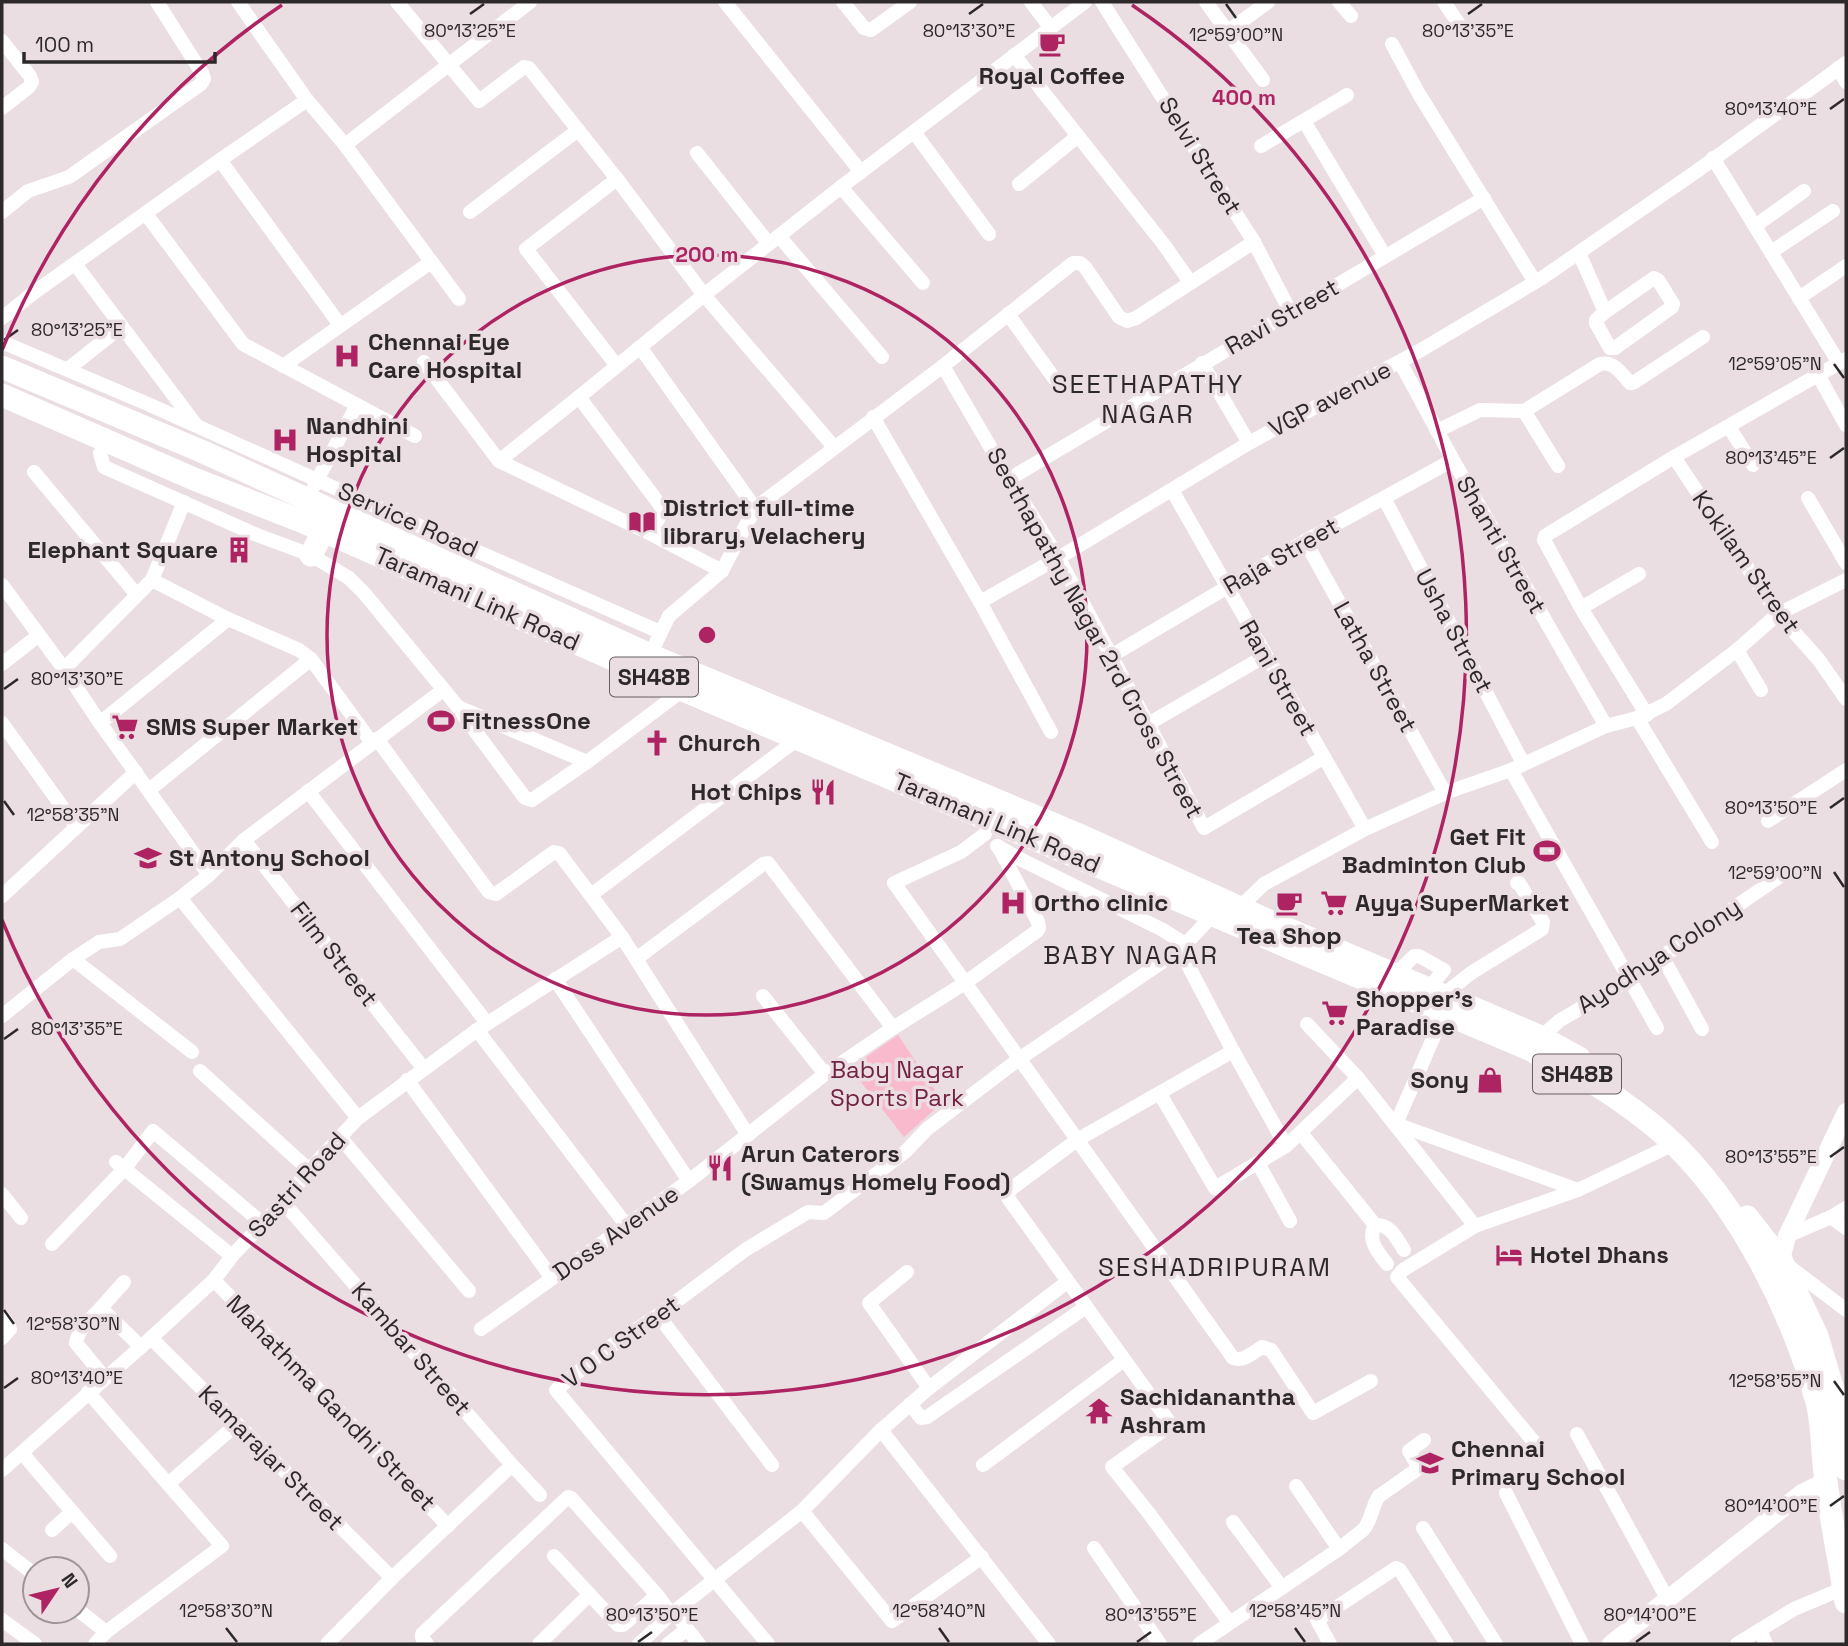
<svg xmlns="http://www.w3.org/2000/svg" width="1848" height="1646" font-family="'Space Grotesk',sans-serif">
<rect width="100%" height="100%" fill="#ebdee2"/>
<!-- green -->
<path fill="#fabacd" d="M898 1035 943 1102 904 1137 850 1068Z"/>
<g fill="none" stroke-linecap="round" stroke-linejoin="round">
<!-- minor -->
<g stroke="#fff" stroke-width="14">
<path d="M238 2 307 100 345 145 459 299"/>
<path d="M397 2 479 101 524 67 529 68 617 179 704 295 834 447"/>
<path d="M725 2 861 172"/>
<path d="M843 2 864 28 871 30 910 2"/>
<path d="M1031 2 1050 27"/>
<path d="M1102 2 1254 242 1291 313"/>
<path d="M1206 2 1263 80"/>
<path d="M1339 2 1351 16"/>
<path d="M1444 2 1463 30"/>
<path d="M1227 32 1268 2"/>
<path d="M2 41 30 76 32 82 29 87 2 108"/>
<path d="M1392 44 1419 94 1535 282"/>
<path d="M1014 55 1165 246 1190 282"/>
<path d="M1838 68 1846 82"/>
<path d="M1304 121 1385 256"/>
<path d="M914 132 989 234"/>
<path d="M345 145 530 2"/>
<path d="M1261 146 1347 95"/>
<path d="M697 153 769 244"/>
<path d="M1713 158 1839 363"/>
<path d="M220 160 340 325"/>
<path d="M1019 184 1078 136"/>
<path d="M841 187 923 283"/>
<path d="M2 212 28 191 69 177 201 84 204 79 202 73 157 2"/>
<path d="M470 212 578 130"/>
<path d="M146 214 243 344 415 436"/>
<path d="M1755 226 1804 191"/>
<path d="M779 236 882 357"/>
<path d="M1771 252 1833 211"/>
<path d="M1579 253 1605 312 1596 320V323L1610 348H1615L1672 307 1673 304 1658 280 1654 278 1605 312"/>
<path d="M75 264 196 425"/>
<path d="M1799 298 1846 266"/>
<path d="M1008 314 1059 385"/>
<path d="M2 318 32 294 220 160 307 100"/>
<path d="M2 342 150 405 415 524 660 632"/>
<path d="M640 347 755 508"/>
<path d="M424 362 499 461 651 534 722 571"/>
<path d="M1400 362 1453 460 1606 726"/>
<path d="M1202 363 1249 443"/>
<path d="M283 366 431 262"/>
<path d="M617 366 526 249 617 179"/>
<path d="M943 366 1009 479 1058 557 1204 828 1323 758"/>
<path d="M68 369 121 327"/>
<path d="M1818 375 1846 425"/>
<path d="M579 397 663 509 651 534"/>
<path d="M1524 411 1558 466"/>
<path d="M873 417 980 602 1051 732"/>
<path d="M1729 427 1753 465"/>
<path d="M1437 431 1480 410 1524 411 1600 364C1614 361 1621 373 1630 383H1633L1703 337"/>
<path d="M100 453 104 467 257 535 311 555 349 578 364 593 458 707 587 762"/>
<path d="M1674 457 1778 614 1819 660 1846 699"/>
<path d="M499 461 579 397 704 295 841 187 1085 2"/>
<path d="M34 472 137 595"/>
<path d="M1009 479C1167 384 1326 292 1484 198"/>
<path d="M314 486 357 405"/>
<path d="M1172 490 1365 829"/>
<path d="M1384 498 1523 763"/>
<path d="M1808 498 1846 563"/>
<path d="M1305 541 1445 793"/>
<path d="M152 580 228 619 299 650 311 659 372 743"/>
<path d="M2 585 64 669 100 723 209 875"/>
<path d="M980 602 1065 554 1249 443 1421 350 1542 278 1697 171 1846 63"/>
<path d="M1581 608 1639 574"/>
<path d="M1737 650 1761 690"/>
<path d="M650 655 669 616 722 571 755 508 943 366 1073 263H1080L1085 267 1119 317 1127 321 1136 318 1254 242"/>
<path d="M1111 656 1305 541 1453 460"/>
<path d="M2 664 39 635"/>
<path d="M64 669 152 580 184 502"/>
<path d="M458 708 525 798 532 800 587 762 683 690"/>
<path d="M1647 715 1581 608 1544 540 1545 536 1674 457 1846 359"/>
<path d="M1637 718 1712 842"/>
<path d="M2 723 76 826"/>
<path d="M100 723 228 619"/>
<path d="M1148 724 1265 656"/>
<path d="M377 739 489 892 496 894 554 852 559 853 622 937 748 1135"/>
<path d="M1511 770 1657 1028"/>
<path d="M149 790 311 659"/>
<path d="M308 791 487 1023"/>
<path d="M1768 821 1846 770"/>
<path d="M985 834 961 852 894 883 1233 1358C1244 1362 1252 1353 1262 1347L1271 1350 1313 1413 1371 1381"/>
<path d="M244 840 424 1069"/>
<path d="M997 846 1022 860 1163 930 1185 944"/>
<path d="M591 895 799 738"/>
<path d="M2 896 136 772"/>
<path d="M180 898 358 1118"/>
<path d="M1240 907 1264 884 1365 829 1445 793 1511 770 1606 726 1637 718 1666 704 1737 650 1778 614 1846 580"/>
<path d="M1180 950 1233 1051 1286 1146"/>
<path d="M1662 956 1702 1029"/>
<path d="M73 959 192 1052"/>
<path d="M636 959 763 864 768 863 893 1028"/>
<path d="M1395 975 1414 956H1419L1444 970 1428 989"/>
<path d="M555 979 689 1181"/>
<path d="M1443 995 1471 973 1542 929 1543 922 1519 883H1517"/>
<path d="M763 996 825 1074"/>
<path d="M1444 1013 1396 1124 1578 1190"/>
<path d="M2 1016 73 959 99 942 120 939 180 898 209 875 244 840 443 690"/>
<path d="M1307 1024 1358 1078 1475 1226 1578 1190 1674 1144"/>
<path d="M477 1030 627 1226"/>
<path d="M1541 1037 1559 1021 1628 980 1779 877"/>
<path d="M200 1071 309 1170"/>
<path d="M407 1080 552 1278"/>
<path d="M1160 1094 1215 1188 1286 1146 1358 1078"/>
<path d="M1301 1133 1375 1225C1391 1224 1396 1238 1404 1250"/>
<path d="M340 1137 469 1291"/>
<path d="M116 1162 232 1256"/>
<path d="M1258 1163 1290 1221"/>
<path d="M2 1194 21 1218"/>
<path d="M283 1202 512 1465 540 1495"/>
<path d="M1831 1217 1846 1228"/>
<path d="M1375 1225C1367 1240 1377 1251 1387 1264"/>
<path d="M1475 1226 1403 1270 1397 1277 1534 1442"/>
<path d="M1787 1236 1831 1217 1846 1208"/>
<path d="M52 1244 125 1168 153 1131 262 1223"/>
<path d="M1786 1264 1846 1310"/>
<path d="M907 1272 869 1303 929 1388"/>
<path d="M214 1280 448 1526"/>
<path d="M101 1308 124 1282"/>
<path d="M658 1315 772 1465"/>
<path d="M2 1316 8 1324 10 1329 2 1338"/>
<path d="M481 1329 689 1181 825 1074 893 1028 965 983 1037 931 1039 928 1038 922 998 846"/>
<path d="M151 1338 392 1578"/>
<path d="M105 1378 76 1343C78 1329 91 1318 101 1308L141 1347"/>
<path d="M88 1392 222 1546 106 1632 95 1644"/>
<path d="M910 1404 921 1418 927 1417 1086 1307"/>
<path d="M881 1430 1049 1644"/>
<path d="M1577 1434 1668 1600"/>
<path d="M22 1453 110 1556"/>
<path d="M983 1465 1124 1360"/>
<path d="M2 1470 151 1338 214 1280 232 1256 283 1202 309 1170 358 1118 477 1030 622 937"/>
<path d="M168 1484 237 1424"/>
<path d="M1296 1486 1339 1549"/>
<path d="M1506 1493 1582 1644"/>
<path d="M802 1511 892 1621 982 1557"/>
<path d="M1233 1522 1282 1588"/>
<path d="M1423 1528 1496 1644"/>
<path d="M52 1530 72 1512"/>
<path d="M1094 1548 1160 1644"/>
<path d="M2 1549 35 1575"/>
<path d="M554 1556 618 1625H623L657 1595"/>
<path d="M77 1609 106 1632"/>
<path d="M674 1612 699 1644"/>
<path d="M2 1620 35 1644"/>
<path d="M1229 1622 1148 1512 1112 1467 1165 1429 1167 1419 1008 1198V1194L1011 1189 1077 1140 1233 1051"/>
<path d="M1760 1630 1766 1644"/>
<path d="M327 1644 392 1578 512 1465"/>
<path d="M427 1644 422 1638V1634L568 1497 571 1498 657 1595 671 1614"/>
<path d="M539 1644 589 1595"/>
<path d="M639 1644 671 1614 802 1511 881 1430 929 1388 1067 1282"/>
<path d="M668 1644 687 1629"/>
<path d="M768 1644 556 1390 605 1350 658 1315 745 1250 808 1212 824 1213 905 1152 927 1129 1019 1059 1180 950 1213 915"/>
<path d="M1199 1644 1339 1549 1363 1530C1372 1521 1371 1507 1379 1496L1419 1468 1409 1451 1424 1440"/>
<path d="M1330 1644 1317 1620 1396 1568 1400 1570 1447 1644"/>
<path d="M1737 1644 1794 1609 1844 1588"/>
</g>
<!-- tertiary -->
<g stroke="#fff" stroke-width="18">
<path d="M1781 1260 1787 1236 1846 1112"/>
<path d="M1611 1644 1802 1493 1826 1481"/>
</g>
<!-- primary -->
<g stroke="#fff" stroke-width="23">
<path d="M2 367 201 451 650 655 1077 834 1269 921 1541 1037 1579 1058"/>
<path d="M2 395 194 479 301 521 683 690 1531 1050C1550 1061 1570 1069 1588 1080 1609 1092 1630 1107 1649 1122 1730 1186 1790 1304 1817 1402 1823 1424 1822 1457 1826 1481 1831 1522 1840 1562 1846 1602"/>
<path d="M311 555 329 520"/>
<path d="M1747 1217 1781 1260 1817 1336 1835 1397 1846 1469"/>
</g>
</g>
<!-- ticks -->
<path fill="none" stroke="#2d282a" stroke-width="2.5" d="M1226 4 1236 18M470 14 484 4M969 14 983 4M1468 14 1482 4M1830 109 1844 99M4 340 18 330M1834 364 1844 378M1830 458 1844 448M4 689 18 679M4 801 14 815M1830 808 1844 798M1834 872 1844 887M4 1039 18 1029M1830 1157 1844 1147M4 1310 14 1324M1834 1381 1844 1395M4 1388 18 1378M1830 1506 1844 1496M226 1628 237 1642M939 1628 949 1642M1295 1628 1305 1642M638 1642 652 1632M1137 1642 1151 1632M1636 1642 1650 1632"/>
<!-- distance rings -->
<g fill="none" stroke="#ae2361" stroke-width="3.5">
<circle cx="707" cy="635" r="380"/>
<path d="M2 350A760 760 0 0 1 282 5M1132 5A760 760 0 1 1 2 920"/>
</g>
<!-- icons -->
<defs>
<g id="cafe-bare" transform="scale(2.1)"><path d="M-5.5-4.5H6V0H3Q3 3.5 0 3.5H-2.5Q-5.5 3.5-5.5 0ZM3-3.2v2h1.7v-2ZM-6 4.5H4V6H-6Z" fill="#ae2361" stroke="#ebdee2" stroke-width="2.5" paint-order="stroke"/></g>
<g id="hospital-bare" transform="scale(2.1)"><path d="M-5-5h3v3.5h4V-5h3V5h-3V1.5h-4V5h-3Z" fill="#ae2361" stroke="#ebdee2" stroke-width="2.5" paint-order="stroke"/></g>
<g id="library-bare" transform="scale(2.1)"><path d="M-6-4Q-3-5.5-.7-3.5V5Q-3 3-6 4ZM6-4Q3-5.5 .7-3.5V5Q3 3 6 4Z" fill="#ae2361" stroke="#ebdee2" stroke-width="2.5" paint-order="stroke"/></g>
<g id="building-bare" transform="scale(2.1)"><path d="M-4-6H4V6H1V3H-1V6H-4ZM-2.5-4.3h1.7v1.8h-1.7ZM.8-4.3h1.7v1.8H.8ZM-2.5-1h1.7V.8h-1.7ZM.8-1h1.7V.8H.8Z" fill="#ae2361" stroke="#ebdee2" stroke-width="2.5" paint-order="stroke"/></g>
<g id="stadium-bare" transform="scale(2.1)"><path d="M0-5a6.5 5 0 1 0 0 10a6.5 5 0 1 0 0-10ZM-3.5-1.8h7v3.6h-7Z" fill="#ae2361" stroke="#ebdee2" stroke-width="2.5" paint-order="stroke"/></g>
<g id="supermarket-bare" transform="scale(2.1)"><path d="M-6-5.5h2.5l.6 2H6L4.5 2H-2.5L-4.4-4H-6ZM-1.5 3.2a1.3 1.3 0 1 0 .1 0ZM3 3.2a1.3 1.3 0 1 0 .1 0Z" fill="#ae2361" stroke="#ebdee2" stroke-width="2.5" paint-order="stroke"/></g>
<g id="church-bare" transform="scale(2.1)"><path d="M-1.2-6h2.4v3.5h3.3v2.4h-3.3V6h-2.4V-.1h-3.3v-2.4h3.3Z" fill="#ae2361" stroke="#ebdee2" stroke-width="2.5" paint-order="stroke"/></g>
<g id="restaurant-bare" transform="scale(2.1)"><path d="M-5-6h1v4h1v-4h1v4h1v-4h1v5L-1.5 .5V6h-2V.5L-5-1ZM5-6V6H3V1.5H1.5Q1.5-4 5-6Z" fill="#ae2361" stroke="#ebdee2" stroke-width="2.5" paint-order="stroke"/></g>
<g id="school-bare" transform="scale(2.1)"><path d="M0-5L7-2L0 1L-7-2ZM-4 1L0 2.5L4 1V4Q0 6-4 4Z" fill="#ae2361" stroke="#ebdee2" stroke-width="2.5" paint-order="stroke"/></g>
<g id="shop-bare" transform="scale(2.1)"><path d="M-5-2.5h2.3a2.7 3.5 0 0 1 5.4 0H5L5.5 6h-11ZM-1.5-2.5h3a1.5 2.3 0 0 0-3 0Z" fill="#ae2361" stroke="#ebdee2" stroke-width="2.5" paint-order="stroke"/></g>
<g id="hotel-bare" transform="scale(2.1)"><path d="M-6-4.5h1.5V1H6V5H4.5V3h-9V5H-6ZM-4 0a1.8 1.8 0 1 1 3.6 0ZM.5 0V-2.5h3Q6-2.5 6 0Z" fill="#ae2361" stroke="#ebdee2" stroke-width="2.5" paint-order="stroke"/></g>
<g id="temple-bare" transform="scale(2.1)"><path d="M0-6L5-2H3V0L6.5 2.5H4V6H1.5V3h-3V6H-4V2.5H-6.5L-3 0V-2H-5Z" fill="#ae2361" stroke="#ebdee2" stroke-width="2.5" paint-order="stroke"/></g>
</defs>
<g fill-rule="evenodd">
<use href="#cafe-bare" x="1052" y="44"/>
<use href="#hospital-bare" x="347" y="356"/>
<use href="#hospital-bare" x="285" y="440"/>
<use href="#library-bare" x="642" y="522"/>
<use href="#building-bare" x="239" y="550"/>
<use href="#stadium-bare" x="441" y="721"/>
<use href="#supermarket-bare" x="125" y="727"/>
<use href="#church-bare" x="657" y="743"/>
<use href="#restaurant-bare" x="823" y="792"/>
<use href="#stadium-bare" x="1547" y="851"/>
<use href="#school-bare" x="148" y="858"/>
<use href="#hospital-bare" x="1013" y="903"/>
<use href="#cafe-bare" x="1289" y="903"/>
<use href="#supermarket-bare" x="1334" y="903"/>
<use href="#supermarket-bare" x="1335" y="1013"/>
<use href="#shop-bare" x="1490" y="1080"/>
<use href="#restaurant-bare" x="720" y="1168"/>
<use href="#hotel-bare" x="1509" y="1255"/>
<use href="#temple-bare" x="1099" y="1411"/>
<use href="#school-bare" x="1430" y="1463"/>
</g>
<g text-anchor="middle" stroke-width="7" stroke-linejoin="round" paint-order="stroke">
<!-- shield labels -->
<g fill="#ebdee2" stroke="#665f61" stroke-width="2">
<rect x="610" y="657.5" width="88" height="39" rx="5"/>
<rect x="1533" y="1054.5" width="88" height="39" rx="5"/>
</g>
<g font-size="23" font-weight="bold" fill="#2d282a">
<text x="654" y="685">SH48B</text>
<text x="1577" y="1082">SH48B</text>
</g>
<!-- poi labels -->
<g font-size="24" font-weight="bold" fill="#2d282a" stroke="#ebdee2" text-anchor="start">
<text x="1052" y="84" text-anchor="middle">Royal Coffee</text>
<text x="368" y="350">Chennai Eye<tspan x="368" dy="28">Care Hospital</tspan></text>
<text x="306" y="434">Nandhini<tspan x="306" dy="28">Hospital</tspan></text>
<text x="663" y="516">District full-time<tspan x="663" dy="28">library, Velachery</tspan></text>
<text x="218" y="558" text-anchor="end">Elephant Square</text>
<text x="462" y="729">FitnessOne</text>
<text x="146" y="735">SMS Super Market</text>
<text x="678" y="751">Church</text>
<text x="802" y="800" text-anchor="end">Hot Chips</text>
<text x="1526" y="845" text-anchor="end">Get Fit<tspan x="1526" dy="28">Badminton Club</tspan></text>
<text x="169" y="866">St Antony School</text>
<text x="1034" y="911">Ortho clinic</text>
<text x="1355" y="911">Ayya SuperMarket</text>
<text x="1289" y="944" text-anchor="middle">Tea Shop</text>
<text x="1356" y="1007">Shopper's<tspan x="1356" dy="28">Paradise</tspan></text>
<text x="1469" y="1088" text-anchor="end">Sony</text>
<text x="741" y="1162">Arun Caterors<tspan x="741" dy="28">(Swamys Homely Food)</tspan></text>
<text x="1530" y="1263">Hotel Dhans</text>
<text x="1120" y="1405">Sachidanantha<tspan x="1120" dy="28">Ashram</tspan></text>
<text x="1451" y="1457">Chennai<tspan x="1451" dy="28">Primary School</tspan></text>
</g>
<!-- street labels -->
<g font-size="24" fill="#2d282a" stroke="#ebdee2">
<text transform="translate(1200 156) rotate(58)" y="8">Selvi Street</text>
<text transform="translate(1282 317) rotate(-30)" y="8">Ravi Street</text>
<text transform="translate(1330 399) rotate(-28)" y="8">VGP avenue</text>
<text transform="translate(408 520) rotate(24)" y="8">Service Road</text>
<text transform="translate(1501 545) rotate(60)" y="8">Shanti Street</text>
<text transform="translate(1281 556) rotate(-30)" y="8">Raja Street</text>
<text transform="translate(1746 562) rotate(55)" y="8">Kokilam Street</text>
<text transform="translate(477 599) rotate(24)" y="8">Taramani Link Road</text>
<text transform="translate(1454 631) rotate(62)" y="8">Usha Street</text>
<text transform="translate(1095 633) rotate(61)" y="8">Seethapathy Nagar 2rd Cross Street</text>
<text transform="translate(1375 667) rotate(61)" y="8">Latha Street</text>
<text transform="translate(1278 678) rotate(60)" y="8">Rani Street</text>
<text transform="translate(997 823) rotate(23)" y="8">Taramani Link Road</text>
<text transform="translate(334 954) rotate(52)" y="8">Film Street</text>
<text transform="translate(1659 956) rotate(-33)" y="8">Ayodhya Colony</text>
<text transform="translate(297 1185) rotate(-48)" y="8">Sastri Road</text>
<text transform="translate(616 1233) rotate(-35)" y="8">Doss Avenue</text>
<text transform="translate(621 1342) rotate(-36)" y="8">V O C Street</text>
<text transform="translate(411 1349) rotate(49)" y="8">Kambar Street</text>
<text transform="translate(331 1403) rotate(46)" y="8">Mahathma Gandhi Street</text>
<text transform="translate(271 1458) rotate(45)" y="8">Kamarajar Street</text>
</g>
<!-- park labels -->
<g font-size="24" fill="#722242" stroke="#ebdee2">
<text x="897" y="1078">Baby Nagar<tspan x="897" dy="28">Sports Park</tspan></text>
</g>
<!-- neighbourhood labels -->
<g font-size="26" letter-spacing="2" fill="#2d282a" stroke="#ebdee2">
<text x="1148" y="393">SEETHAPATHY<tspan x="1148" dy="30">NAGAR</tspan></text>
<text x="1131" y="964">BABY NAGAR</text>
<text x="1215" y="1276">SESHADRIPURAM</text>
</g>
</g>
<g font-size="18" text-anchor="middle" fill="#2d282a" stroke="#ebdee2" stroke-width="7" stroke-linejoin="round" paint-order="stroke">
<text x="470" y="37">80°13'25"E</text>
<text x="969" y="37">80°13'30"E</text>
<text x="1468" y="37">80°13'35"E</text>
<text x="1236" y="41">12°59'00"N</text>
<text x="1771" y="115">80°13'40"E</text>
<text x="77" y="336">80°13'25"E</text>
<text x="1775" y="370">12°59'05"N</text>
<text x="1771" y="464">80°13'45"E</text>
<text x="77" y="685">80°13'30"E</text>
<text x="1771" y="814">80°13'50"E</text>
<text x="73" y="821">12°58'35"N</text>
<text x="1775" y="879">12°59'00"N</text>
<text x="77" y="1035">80°13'35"E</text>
<text x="1771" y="1163">80°13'55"E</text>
<text x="73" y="1330">12°58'30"N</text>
<text x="77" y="1384">80°13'40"E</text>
<text x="1775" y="1387">12°58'55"N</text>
<text x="1771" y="1512">80°14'00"E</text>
<text x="226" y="1617">12°58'30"N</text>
<text x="939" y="1617">12°58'40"N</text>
<text x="1295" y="1617">12°58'45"N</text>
<text x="652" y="1621">80°13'50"E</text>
<text x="1151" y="1621">80°13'55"E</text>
<text x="1650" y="1621">80°14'00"E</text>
</g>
<circle cx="707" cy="635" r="10" fill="#ae2361" stroke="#ebdee2" stroke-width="3.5"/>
<g font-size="21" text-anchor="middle" font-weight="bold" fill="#ae2361" stroke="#ebdee2" stroke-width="7" stroke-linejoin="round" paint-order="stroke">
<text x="1244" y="105">400 m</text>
<text x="707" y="262">200 m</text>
</g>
<!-- border -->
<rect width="1848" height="1646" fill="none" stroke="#2d282a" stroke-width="7"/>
<!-- north arrow -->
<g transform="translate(56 1590) rotate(55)"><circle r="33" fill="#ebdee2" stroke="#9f9598" stroke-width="2"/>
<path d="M0-5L12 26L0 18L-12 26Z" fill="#ae2361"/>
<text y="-10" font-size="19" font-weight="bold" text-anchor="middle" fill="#2d282a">N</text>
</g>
<!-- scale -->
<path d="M24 52v10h191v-10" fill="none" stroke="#2d282a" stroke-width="3.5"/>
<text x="35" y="52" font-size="21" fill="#2d282a" stroke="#ebdee2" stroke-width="5" paint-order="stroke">100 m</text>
</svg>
